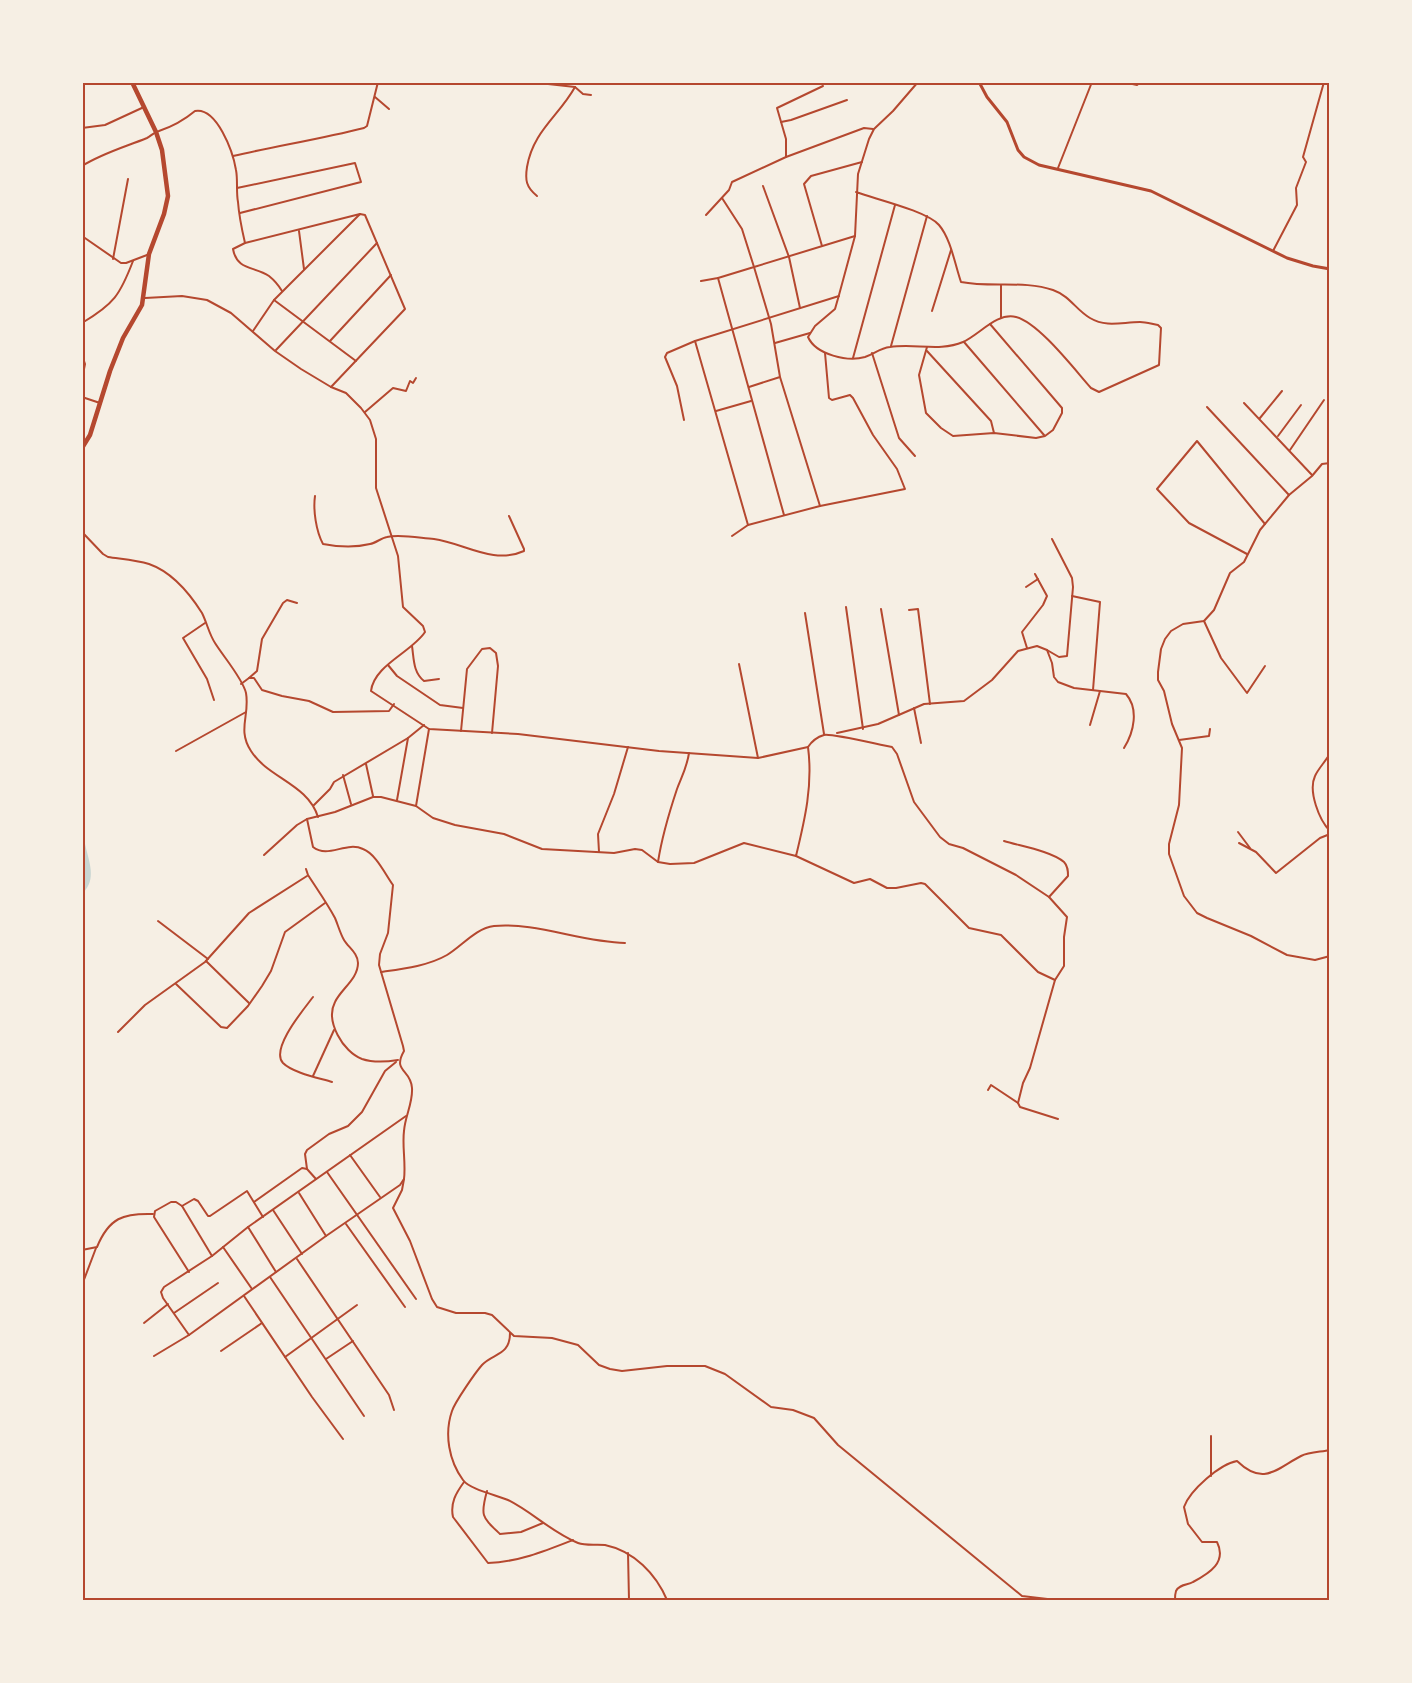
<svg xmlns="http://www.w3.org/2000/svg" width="1412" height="1683" font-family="Mulish,sans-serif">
<rect width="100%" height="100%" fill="#f6efe4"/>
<!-- water -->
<path fill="#c9d6d2" d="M83 844H85C89 862 97 879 83 893Z"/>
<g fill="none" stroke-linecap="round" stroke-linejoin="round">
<!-- minor -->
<g stroke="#b5482f" stroke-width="2">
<path d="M530 82 575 87 583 94 591 95"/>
<path d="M1123 82 1137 85 1141 82"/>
<path d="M375 97 389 109"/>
<path d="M781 122 791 120 847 100"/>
<path d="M82 128 105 125 144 107"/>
<path d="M233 156C276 146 321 139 364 128L367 126 378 82"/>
<path d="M786 157V139L777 108 823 86"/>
<path d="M82 166C103 153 125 147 147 138 151 136 154 132 159 131 174 126 183 121 195 111 217 107 233 152 236 170 238 180 236 192 238 202 239 216 242 230 245 243"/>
<path d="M1058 168 1092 82"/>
<path d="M763 186 789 257 800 308"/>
<path d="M237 188 355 163 361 182 240 213"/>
<path d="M856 192C875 199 927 211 939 225 951 239 955 265 961 282 991 288 1024 280 1053 290 1070 296 1076 310 1090 318 1107 328 1122 322 1140 322 1146 322 1152 324 1158 325L1161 328 1159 365 1099 392 1091 388C1074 369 1039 323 1016 317 997 312 979 335 963 342 940 352 914 343 890 347 880 348 874 354 865 357 848 362 816 355 808 337L815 326 835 309 839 295 855 236 858 174 869 139 874 129 893 111 918 82"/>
<path d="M537 196C526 187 525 180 527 167 533 131 559 116 575 87"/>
<path d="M706 215 729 190 732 182 786 157 864 128 873 129"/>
<path d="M299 231 304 269"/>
<path d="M82 236 121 263H126L147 255"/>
<path d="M822 246 804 184 811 176 862 162"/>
<path d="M1273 251 1297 205 1296 188 1306 162 1303 157 1324 82"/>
<path d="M113 259 128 179"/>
<path d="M718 278 784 515"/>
<path d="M701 281 718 278 754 267 742 229 722 198"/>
<path d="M282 291C279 286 274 280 269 276 255 266 237 271 233 249L245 243 360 214 365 215 405 309 331 387"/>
<path d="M145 298 182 296 207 300 231 313 275 351 301 369 331 387 346 393 361 408 370 420 376 439V488L398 556 403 607 423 626 425 632C412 652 374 665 371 691L429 729 518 734 659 751 758 758 808 747C813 785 805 819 796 856L744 843 694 863 670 864 658 862 642 850 635 849 614 853 542 849 504 834 455 825 433 818 416 806 381 797H373L335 812 307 819 313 847C328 859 346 841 363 849 376 854 385 874 393 885L388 933 380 954 379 965 403 1046 404 1051C392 1072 411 1069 412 1088 413 1103 405 1116 404 1131 402 1146 406 1163 404 1179L400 1185 326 1236 189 1335 154 1356"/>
<path d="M274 300 356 361"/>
<path d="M932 311 951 250"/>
<path d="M1001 318V285"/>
<path d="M82 323C114 304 120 295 133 261"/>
<path d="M253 331 274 300 360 214"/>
<path d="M330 341 391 275"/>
<path d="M695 341 748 525"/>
<path d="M964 342 1044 435"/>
<path d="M775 343 810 333"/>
<path d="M891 346 927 216"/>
<path d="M927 347 919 375 926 413 941 428 953 436 994 433 1036 438 1045 436 1053 430 1062 413V408L990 324"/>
<path d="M276 350 377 243"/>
<path d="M927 351 991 421 994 433"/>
<path d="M872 353 899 438 915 456"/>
<path d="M82 355 85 364 82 379"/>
<path d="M853 358 895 205"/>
<path d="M749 387 780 377"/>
<path d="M82 397 100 403"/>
<path d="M1244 403 1312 475"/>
<path d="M1207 407 1289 495"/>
<path d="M716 411 751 401"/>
<path d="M365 412 393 388 406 391 410 381 413 383 416 378"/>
<path d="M1260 418 1282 391"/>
<path d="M684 420 677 386 665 357 667 353 695 341 839 296"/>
<path d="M1278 436 1301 405"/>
<path d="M1290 450 1324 400"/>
<path d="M1330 463 1322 464 1312 476 1289 495 1260 530 1244 562 1230 573 1214 610 1204 621 1183 624 1171 631 1165 639 1161 649 1158 672V680L1164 691 1172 724 1182 748 1179 805 1169 844V854L1184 896 1197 913 1207 918 1251 936 1287 955 1315 960 1330 956"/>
<path d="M315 496C313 510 316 531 323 544 339 547 354 548 370 544 376 543 381 538 387 537 400 534 420 538 434 539 464 543 493 565 524 551V549L509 516"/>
<path d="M820 506 780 377 771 324 754 267 855 236"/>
<path d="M82 532 103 554 108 557C121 559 136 560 149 564 172 572 190 594 202 613 207 623 209 634 215 643 223 656 243 679 246 693 250 715 237 730 251 751 268 778 308 784 318 817"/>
<path d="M732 536 748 525 820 506 905 489 897 469 873 435 853 398 850 395 832 400 829 398 825 353"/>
<path d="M1247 554 1189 523 1157 489 1197 441 1265 524"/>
<path d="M1026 587 1038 579"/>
<path d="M1072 596 1100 602 1093 690"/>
<path d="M846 607 863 729"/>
<path d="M881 609 899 715"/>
<path d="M909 610 918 609 930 704"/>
<path d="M805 613 824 734"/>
<path d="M1204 621 1221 658 1247 693 1265 666"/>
<path d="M205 623 183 638 207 679 214 700"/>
<path d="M412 646C414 659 413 672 424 681L439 679"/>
<path d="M1027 648 1022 632 1043 605 1047 596 1035 574"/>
<path d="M1047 650 1059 657 1067 656 1073 587 1072 578 1052 539"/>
<path d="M739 664 758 758"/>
<path d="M388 665 397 676 440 705 463 708"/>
<path d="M249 678 257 671 262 639 283 603 287 600 297 603"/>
<path d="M241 684 249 678H254L262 690 282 696 309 701 333 712 389 711 394 704"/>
<path d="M914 708 921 743"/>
<path d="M1090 725 1100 691"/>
<path d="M461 731 467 669 482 649 490 648 496 653 498 666 492 733"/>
<path d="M837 733 878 724 924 704 964 701 992 680 1018 651 1037 646 1047 650 1052 663 1054 677 1058 682 1074 688 1126 694C1139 709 1134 732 1124 748"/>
<path d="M1179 740 1209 736 1210 729"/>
<path d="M808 747C812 741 817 737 824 735 831 733 880 745 892 747L897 754 914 802 940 837 949 844 963 848 1016 875 1049 897 1067 917 1064 937V966L1055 980 1030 1068 1023 1083 1018 1103 1020 1107 1058 1119"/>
<path d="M176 751 246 712"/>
<path d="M1329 755C1325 762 1318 769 1315 776 1308 791 1319 820 1330 831"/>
<path d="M366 764 373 796"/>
<path d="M343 775 351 804"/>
<path d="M397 800 408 738"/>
<path d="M314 805 330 789 334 782 408 738 424 725"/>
<path d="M416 806 429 729"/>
<path d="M1238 832 1250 848"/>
<path d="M1004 841C1020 846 1051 851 1064 862 1068 866 1068 871 1068 876L1049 897"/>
<path d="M1239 843 1256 852 1276 873 1320 838 1330 834"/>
<path d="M599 852 598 834 614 794 628 747"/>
<path d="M264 855 297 825 307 819"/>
<path d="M796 856 854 883 870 879 887 888H896L921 883 925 884 969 928 1001 935 1038 972 1055 980"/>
<path d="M658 862C662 836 669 813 677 789 682 776 687 767 689 753"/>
<path d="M306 869 308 875C317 889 327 903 335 918 338 925 340 933 344 940 348 947 358 953 358 963 358 979 341 989 335 1002 325 1021 343 1052 362 1059 374 1063 386 1062 398 1060"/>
<path d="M158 921 208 959"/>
<path d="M206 961 249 1003"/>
<path d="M381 972C402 969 428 966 447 955 462 946 476 928 494 926 535 922 582 942 625 943"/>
<path d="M176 984 221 1027 227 1028 248 1006 262 986 271 971 285 932 325 903"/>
<path d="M313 997C304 1009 270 1049 283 1063 293 1073 319 1078 332 1082"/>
<path d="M118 1032 145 1005 205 962 249 913 307 876"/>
<path d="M313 1076 334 1030"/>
<path d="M988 1090 991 1085 1018 1103"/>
<path d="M350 1155 380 1197"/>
<path d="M307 1169 305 1154 307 1150 329 1134 348 1126 362 1112 385 1071 396 1062"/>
<path d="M327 1172 416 1299"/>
<path d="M404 1179 402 1190 393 1208 410 1241 432 1299 437 1307 456 1313H485L492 1315 514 1336 552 1338 578 1345 599 1365 610 1369 622 1371 667 1366H705L725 1374 771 1407 793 1410 814 1418 838 1445 1022 1596 1056 1600"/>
<path d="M299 1193 326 1236"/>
<path d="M254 1202 302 1168 307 1169 316 1179"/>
<path d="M182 1206 194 1199 198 1201 208 1216H210L247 1191 263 1217"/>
<path d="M273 1210 302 1254"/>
<path d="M346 1224 405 1307"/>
<path d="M248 1227 276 1272"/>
<path d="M223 1247 252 1289"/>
<path d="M82 1250 97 1247C109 1218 123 1213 153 1214"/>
<path d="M297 1259 389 1395 394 1410"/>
<path d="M189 1272 154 1217 155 1211 171 1202H176L182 1206 212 1256"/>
<path d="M270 1277 364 1416"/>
<path d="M82 1285 96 1248"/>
<path d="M244 1296 312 1397 343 1439"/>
<path d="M174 1313 218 1283"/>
<path d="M144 1323 168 1304"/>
<path d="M510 1333C510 1356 493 1353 482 1365 475 1373 455 1402 452 1411 444 1434 449 1461 463 1480 469 1489 496 1495 508 1500 532 1512 553 1533 578 1543 586 1546 597 1544 605 1545 634 1551 656 1574 667 1600"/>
<path d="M189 1335 163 1298 161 1292 164 1287 212 1256 248 1227 406 1116"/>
<path d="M221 1351 262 1323"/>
<path d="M285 1357 357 1305"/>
<path d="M326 1359 353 1341"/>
<path d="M1211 1436V1476"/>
<path d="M464 1482C456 1493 450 1503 453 1517L488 1563C518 1562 545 1551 573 1540"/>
<path d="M487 1491C480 1516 482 1517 500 1534L521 1532 543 1523"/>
<path d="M628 1553 629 1600"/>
<path d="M1175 1600C1175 1597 1175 1594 1176 1591 1179 1584 1188 1585 1193 1582 1210 1573 1227 1562 1217 1542H1202L1188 1524 1184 1507C1190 1490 1220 1464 1237 1461 1264 1487 1277 1468 1301 1456 1309 1452 1321 1452 1330 1450"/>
</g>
<!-- tertiary -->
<path stroke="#b5482f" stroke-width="3" d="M979 82 987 97 1007 122 1018 150 1024 157 1039 165 1151 191 1287 258 1313 266 1330 269"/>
<!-- primary -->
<path stroke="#b5482f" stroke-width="4.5" d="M82 448 90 435 110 371 123 338 142 305 149 254 164 214 168 196 162 150 156 132 132 82"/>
</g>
<!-- border -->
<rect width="1412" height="1683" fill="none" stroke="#f6efe4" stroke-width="168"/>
<rect x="84" y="84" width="1244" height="1515" fill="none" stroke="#b5482f" stroke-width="2"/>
</svg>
